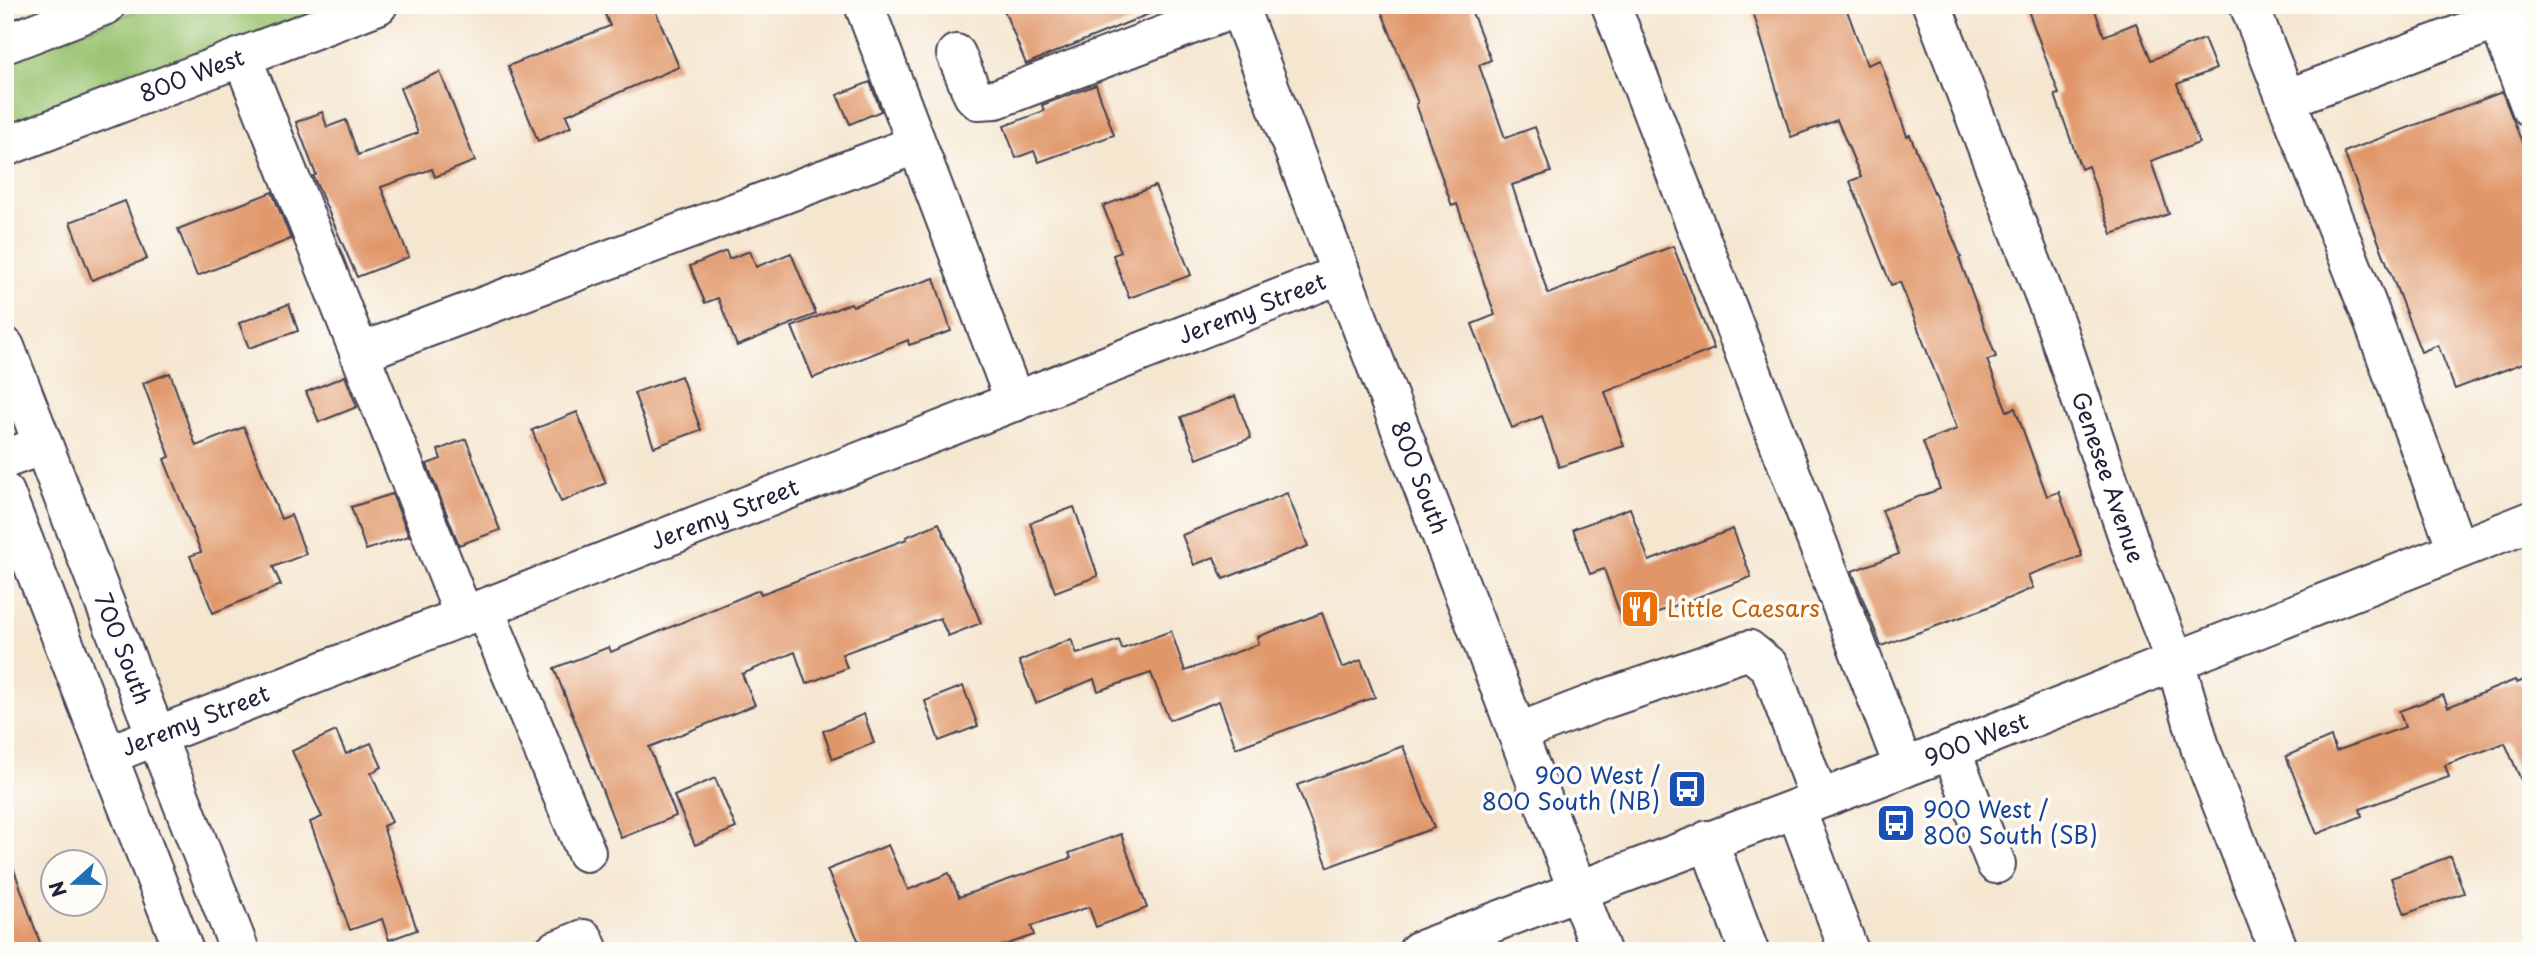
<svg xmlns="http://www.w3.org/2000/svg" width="2536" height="956" font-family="'Playpen Sans',sans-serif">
<rect width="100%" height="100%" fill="#fdfcf7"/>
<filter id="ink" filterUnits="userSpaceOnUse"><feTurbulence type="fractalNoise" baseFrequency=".0143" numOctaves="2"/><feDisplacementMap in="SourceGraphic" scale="14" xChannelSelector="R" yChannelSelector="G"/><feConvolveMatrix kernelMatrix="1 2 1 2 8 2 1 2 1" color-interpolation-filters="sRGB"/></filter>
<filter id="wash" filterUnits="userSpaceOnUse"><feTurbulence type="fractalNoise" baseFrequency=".00686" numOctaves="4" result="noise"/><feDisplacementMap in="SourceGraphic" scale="28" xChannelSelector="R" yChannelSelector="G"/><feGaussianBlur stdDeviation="1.57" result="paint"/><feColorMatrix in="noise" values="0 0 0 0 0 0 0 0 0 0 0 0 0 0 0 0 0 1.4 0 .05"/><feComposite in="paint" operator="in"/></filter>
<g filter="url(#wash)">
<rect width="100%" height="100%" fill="#f5e6d0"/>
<!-- green -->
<path fill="#99c36f" stroke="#5e7255" stroke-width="2" d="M150 5H351L5 139V61Z"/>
<g id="blocks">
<!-- building -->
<g fill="#e09669">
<path d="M601 5H653L679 67 566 115 571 127 538 141 508 66 610 26Z"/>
<path d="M1002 5H1166V7L1026 64Z"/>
<path d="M1379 5H1469L1491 60 1479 65 1505 138 1535 127 1551 172 1512 185 1548 294 1673 246 1714 349 1605 392 1624 446 1559 467 1542 416 1512 428 1472 324 1495 315 1457 204 1452 206 1416 104 1418 103Z"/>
<path d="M1751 5H1845L1867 65 1880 60 1907 136 1910 135 1961 257 1959 258 1996 357 1987 360 2007 411 2015 408 2047 496 2059 492 2082 556 2028 575 2033 588 1981 610 1881 646 1852 571 1899 554 1882 510 1940 489 1923 442 1957 429 1900 282 1891 285 1850 181 1861 177 1837 120 1791 137Z"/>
<path d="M2026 5H2093L2104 36 2136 23 2151 60 2204 39 2216 69 2177 84 2199 143 2151 161 2169 214 2112 234 2088 166 2081 169 2055 95 2059 94Z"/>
<path d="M440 72 475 161 435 177 432 169 381 187 409 257 357 277 313 176 316 175 296 122 322 112 327 127 346 120 358 155 418 133 400 88Z"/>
<path d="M870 82 881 111 850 124 837 95Z"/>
<path d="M1096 85 1114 135 1039 162 1034 151 1016 158 1004 126 1044 111 1042 105Z"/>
<path d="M2502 92 2531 165V360L2455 389 2438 345 2421 352 2344 152Z"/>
<path d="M1155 186 1191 275 1129 298 1113 255 1121 252 1103 206Z"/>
<path d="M272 192 291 239 197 276 178 229Z"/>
<path d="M125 201 147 259 92 280 70 222Z"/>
<path d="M726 251 729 259 750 251 756 267 791 253 816 314 737 346 718 298 705 303 690 266Z"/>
<path d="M934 278 951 331 909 345 908 340 813 378 792 327 851 303 853 306Z"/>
<path d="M289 304 298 331 249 348 239 323Z"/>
<path d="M170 373 196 446 244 427 281 519 291 515 306 554 273 567 281 585 213 613 190 556 201 552 164 459 170 457 143 383Z"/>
<path d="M345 376 357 407 319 422 306 392Z"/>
<path d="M681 376 701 430 654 447 634 393Z"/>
<path d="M1235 396 1251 438 1197 459 1181 417Z"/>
<path d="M577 412 606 483 561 502 532 430Z"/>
<path d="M466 439 500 530 459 545 427 464 441 459 438 450Z"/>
<path d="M1287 493 1308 546 1223 579 1214 557 1194 565 1182 535Z"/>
<path d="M392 494 409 536 366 550 351 507Z"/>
<path d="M1074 507 1098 576 1055 592 1030 523Z"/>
<path d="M1630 508 1649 561 1733 529 1751 577 1624 625 1604 569 1590 574 1573 529Z"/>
<path d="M939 523 981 623 948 636 940 618 842 654 847 668 806 684 795 652 742 674 755 705 649 747 676 816 621 838 554 668 609 647 611 652 759 590 761 594 907 539 906 537Z"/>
<path d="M1322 613 1342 668 1361 660 1375 697 1236 748 1219 701 1169 720 1151 673 1098 691 1094 679 1036 703 1019 661 1071 639 1077 654 1119 640 1122 649 1171 631 1185 671 1259 644 1257 637Z"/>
<path d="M2531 677V803L2505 743 2445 765 2449 777 2360 809 2362 816 2317 834 2286 756 2331 737 2336 751 2405 727 2399 711 2443 695 2448 707 2515 680 2517 683Z"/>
<path d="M963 686 978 726 939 741 925 701Z"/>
<path d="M864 714 874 743 833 759 823 731Z"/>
<path d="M336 731 346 754 371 743 382 767 371 773 392 822 383 826 417 930 389 940 382 919 350 930 310 822 322 817 292 751Z"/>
<path d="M1403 746 1434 828 1328 867 1297 785Z"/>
<path d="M715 778 736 828 695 845 674 796Z"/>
<path d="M1121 834 1147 908 1096 927 1089 907 1031 926 1034 935 987 951H863L827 870 888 845 908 890 949 873 959 897 1071 858 1069 853Z"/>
<path d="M5 856H9L43 951H5Z"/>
<path d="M2451 856 2464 893 2405 914 2391 878Z"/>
</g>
</g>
</g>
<g filter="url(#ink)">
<use href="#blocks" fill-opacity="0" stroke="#423f51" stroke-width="2"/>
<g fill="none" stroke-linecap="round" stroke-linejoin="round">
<!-- minor casing -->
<g stroke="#423f51" stroke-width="42">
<g id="minor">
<path d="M864 5 1015 402"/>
<path id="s1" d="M1238 5 1601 951"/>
<path d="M1611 5 1904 768"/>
<path id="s2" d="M1932 5 2055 323 2135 558 2175 661 2201 750 2279 951"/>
<path d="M2249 5 2371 315 2457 549"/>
<path d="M2531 8 2498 20 2531 108"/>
<path d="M5 44 106 5"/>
<path d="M956 54 973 95 978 100 996 99 1238 7"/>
<path d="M242 57 464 616"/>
<path d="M2286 99 2498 20"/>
<path id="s3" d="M5 147 378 5"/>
<path id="s4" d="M5 347 240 951"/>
<path d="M359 353 915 145"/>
<path d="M5 459 43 445"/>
<path d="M5 493 184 951"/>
<path d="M484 608 586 852"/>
<path d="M1517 733 1605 699 1749 650 1770 667 1819 799"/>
<path d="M1951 750 1996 864"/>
<path id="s5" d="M108 755 1341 274"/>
<path d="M1796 809 1849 951"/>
<path d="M1708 840 1749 951"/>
<path d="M554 951 584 939 589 951"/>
</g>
</g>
<!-- major casing -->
<g stroke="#423f51" stroke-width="42">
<g id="major">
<path id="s6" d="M1418 951 1951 750 2531 521"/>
</g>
</g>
<!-- minor -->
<use href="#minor" stroke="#fff" stroke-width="38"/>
<!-- major -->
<use href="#major" stroke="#fff" stroke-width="38"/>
</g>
</g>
<!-- icons -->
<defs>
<g id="restaurant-square" transform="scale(2.0125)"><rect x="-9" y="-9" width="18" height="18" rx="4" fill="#e8710a" stroke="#fdfcf7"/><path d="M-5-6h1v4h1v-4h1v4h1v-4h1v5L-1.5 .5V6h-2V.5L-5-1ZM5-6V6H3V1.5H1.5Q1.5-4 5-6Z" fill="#fff"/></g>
<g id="bus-square" transform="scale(2.0125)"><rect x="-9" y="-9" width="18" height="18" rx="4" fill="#1a4fb4" stroke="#fdfcf7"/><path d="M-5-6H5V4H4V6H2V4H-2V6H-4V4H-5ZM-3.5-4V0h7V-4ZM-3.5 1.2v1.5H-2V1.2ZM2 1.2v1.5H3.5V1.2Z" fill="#fff"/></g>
</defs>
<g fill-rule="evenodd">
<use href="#restaurant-square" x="1640" y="609"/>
<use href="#bus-square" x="1687" y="789"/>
<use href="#bus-square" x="1896" y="823"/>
</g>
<g text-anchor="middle" stroke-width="7" stroke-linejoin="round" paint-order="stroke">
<!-- street labels -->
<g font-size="23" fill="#22223b" stroke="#fdfcf7">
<text dy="8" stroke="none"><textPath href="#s3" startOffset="200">800 West</textPath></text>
<text dy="8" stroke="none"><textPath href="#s5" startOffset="1228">Jeremy Street</textPath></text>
<text dy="8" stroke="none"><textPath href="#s2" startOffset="504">Genesee Avenue</textPath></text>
<text dy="8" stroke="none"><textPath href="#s1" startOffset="506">800 South</textPath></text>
<text dy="8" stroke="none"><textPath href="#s5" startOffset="662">Jeremy Street</textPath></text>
<text dy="8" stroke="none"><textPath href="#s4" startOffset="324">700 South</textPath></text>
<text dy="8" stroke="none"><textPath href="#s5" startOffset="94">Jeremy Street</textPath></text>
<text dy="8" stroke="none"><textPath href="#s6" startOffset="597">900 West</textPath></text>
</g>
<!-- food labels -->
<g font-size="23" fill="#c56008" stroke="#fdfcf7" text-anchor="start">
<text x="1667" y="617">Little Caesars</text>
</g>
<!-- transit labels -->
<g font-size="23" fill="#164399" stroke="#fdfcf7" text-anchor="end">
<text x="1660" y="784">900 West /<tspan x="1660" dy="26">800 South (NB)</tspan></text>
<text x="1923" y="818" text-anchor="start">900 West /<tspan x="1923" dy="26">800 South (SB)</tspan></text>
</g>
</g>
<!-- margin -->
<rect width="2536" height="956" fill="none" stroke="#fdfcf7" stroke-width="28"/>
<!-- north arrow -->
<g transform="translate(74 883) rotate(249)"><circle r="33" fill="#fdfcf7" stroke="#a5a5ac" stroke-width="2"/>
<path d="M0-5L12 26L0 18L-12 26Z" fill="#1f6fb2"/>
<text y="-10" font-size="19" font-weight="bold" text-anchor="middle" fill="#22223b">N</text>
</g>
</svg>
